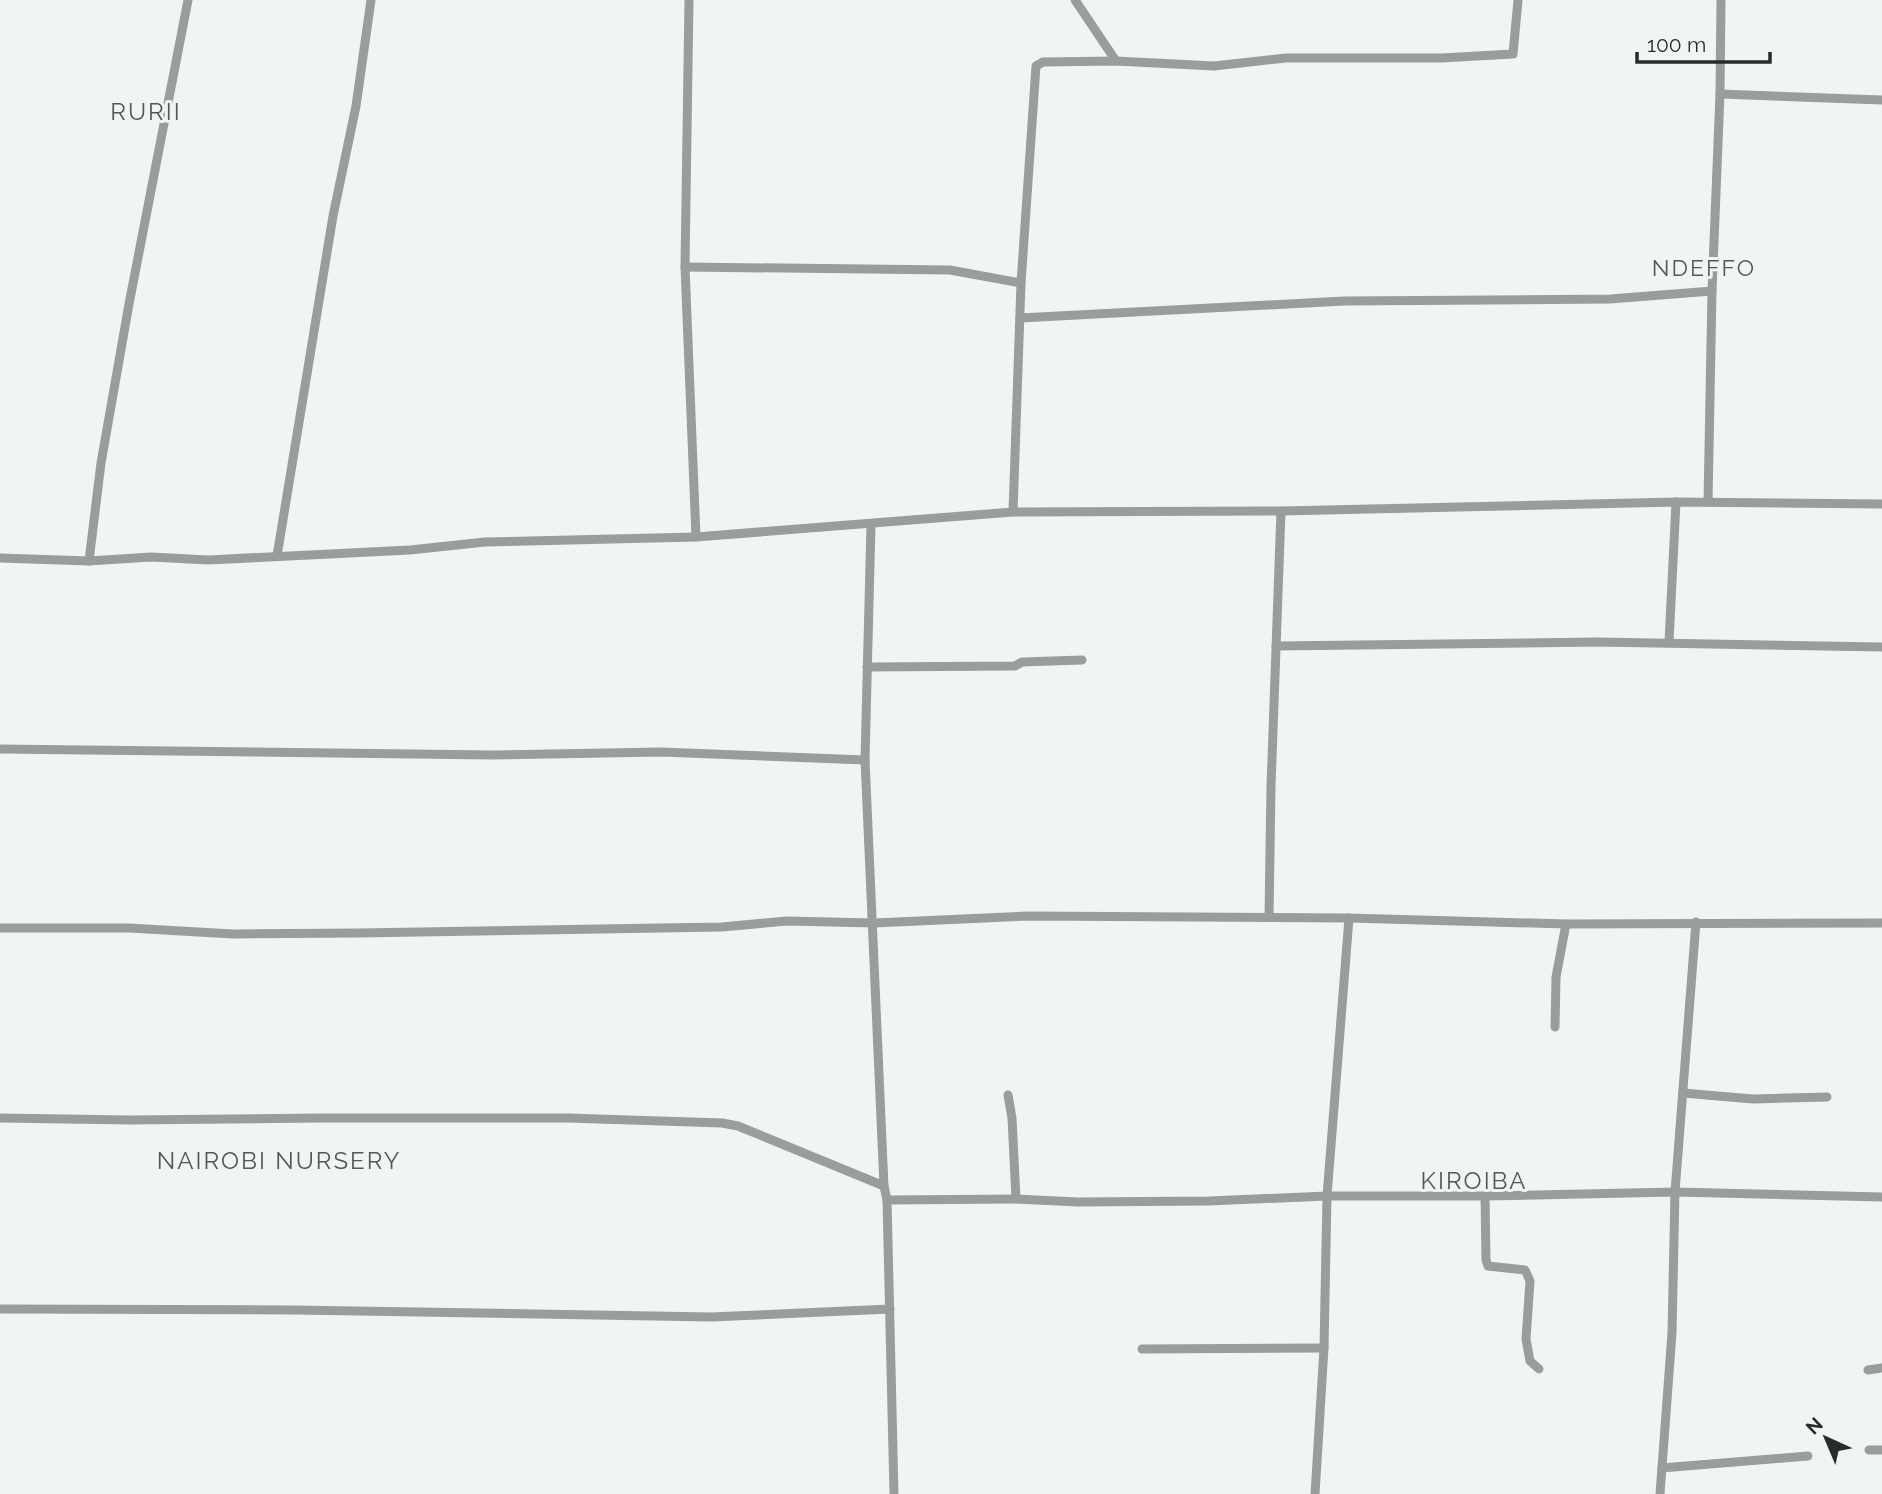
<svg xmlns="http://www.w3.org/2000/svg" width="1882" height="1494" font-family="Raleway,sans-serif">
<rect width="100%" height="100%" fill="#eff5f5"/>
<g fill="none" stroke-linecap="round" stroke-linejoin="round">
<!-- minor -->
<g stroke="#9b9d9c" stroke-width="9">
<path d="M689 0 685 267 696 537 1013 512 1281 511 1676 502 1882 504"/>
<path d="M1075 0 1116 61"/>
<path d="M1720 94 1882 100"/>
<path d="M685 267 950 270 1021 283"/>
<path d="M1020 318 1344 301 1610 299 1712 291"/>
<path d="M1708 502 1712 291 1720 94 1721 0"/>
<path d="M1013 512 1021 283 1036 66 1043 62 1116 61 1214 66 1286 58H1441L1513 54 1518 0"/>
<path d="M871 524 865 760 884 1186 887 1200 894 1494"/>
<path d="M277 556 333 216 356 106 371 0"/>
<path d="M0 558 89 561 151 557 208 560 410 550 485 542 696 537"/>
<path d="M89 561 101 463 129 304 188 0"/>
<path d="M1669 642 1676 502"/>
<path d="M1276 646 1597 642 1882 647"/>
<path d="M867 667 1015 666 1022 662 1082 660"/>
<path d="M0 749 492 755 661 752 865 760"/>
<path d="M1269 917 1271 786 1281 511"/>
<path d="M0 928H129L233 934 359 933 722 927 787 921 874 923 1028 916 1349 918 1566 924 1882 923"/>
<path d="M1555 1027 1556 977 1566 924"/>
<path d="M1683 1093 1753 1099 1827 1097"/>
<path d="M1008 1095 1012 1118 1016 1199"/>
<path d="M0 1118 130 1120 321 1118H568L722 1123 738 1126 884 1186"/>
<path d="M1485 1196 1486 1260 1488 1266 1525 1270 1530 1281 1526 1339 1530 1361 1539 1369"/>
<path d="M887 1200 1016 1199 1078 1202 1209 1201 1327 1196H1485L1675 1192 1882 1197"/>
<path d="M0 1309 295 1310 711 1317 890 1309"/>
<path d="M1142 1349 1324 1348"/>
<path d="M1868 1370 1882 1368"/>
<path d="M1869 1450H1882"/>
<path d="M1662 1468 1808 1456"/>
<path d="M1315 1494 1324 1348 1327 1196 1349 918"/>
<path d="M1660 1494 1672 1333 1675 1192 1696 922"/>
</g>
</g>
<g text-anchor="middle" stroke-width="6" stroke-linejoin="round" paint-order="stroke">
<!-- neighbourhood labels -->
<g font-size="23" letter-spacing="2" fill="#525757" stroke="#eff5f5">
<text x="1704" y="276">NDEFFO</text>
</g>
<!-- quarter labels -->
<g font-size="24" letter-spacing="2" fill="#525757" stroke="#eff5f5">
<text x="146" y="120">RURII</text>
<text x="279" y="1169">NAIROBI NURSERY</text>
<text x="1474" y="1189">KIROIBA</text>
</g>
</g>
<!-- north arrow -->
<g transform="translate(1826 1438) rotate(316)" stroke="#eff5f5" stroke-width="5" paint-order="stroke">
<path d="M0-5L12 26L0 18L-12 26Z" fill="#282b2b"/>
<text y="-10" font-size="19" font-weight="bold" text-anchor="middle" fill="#282b2b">N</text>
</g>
<!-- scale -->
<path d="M1637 52v10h133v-10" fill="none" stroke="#282b2b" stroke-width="3.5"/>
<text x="1647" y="52" font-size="21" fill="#282b2b" stroke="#eff5f5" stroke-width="5" paint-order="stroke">100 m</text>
</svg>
